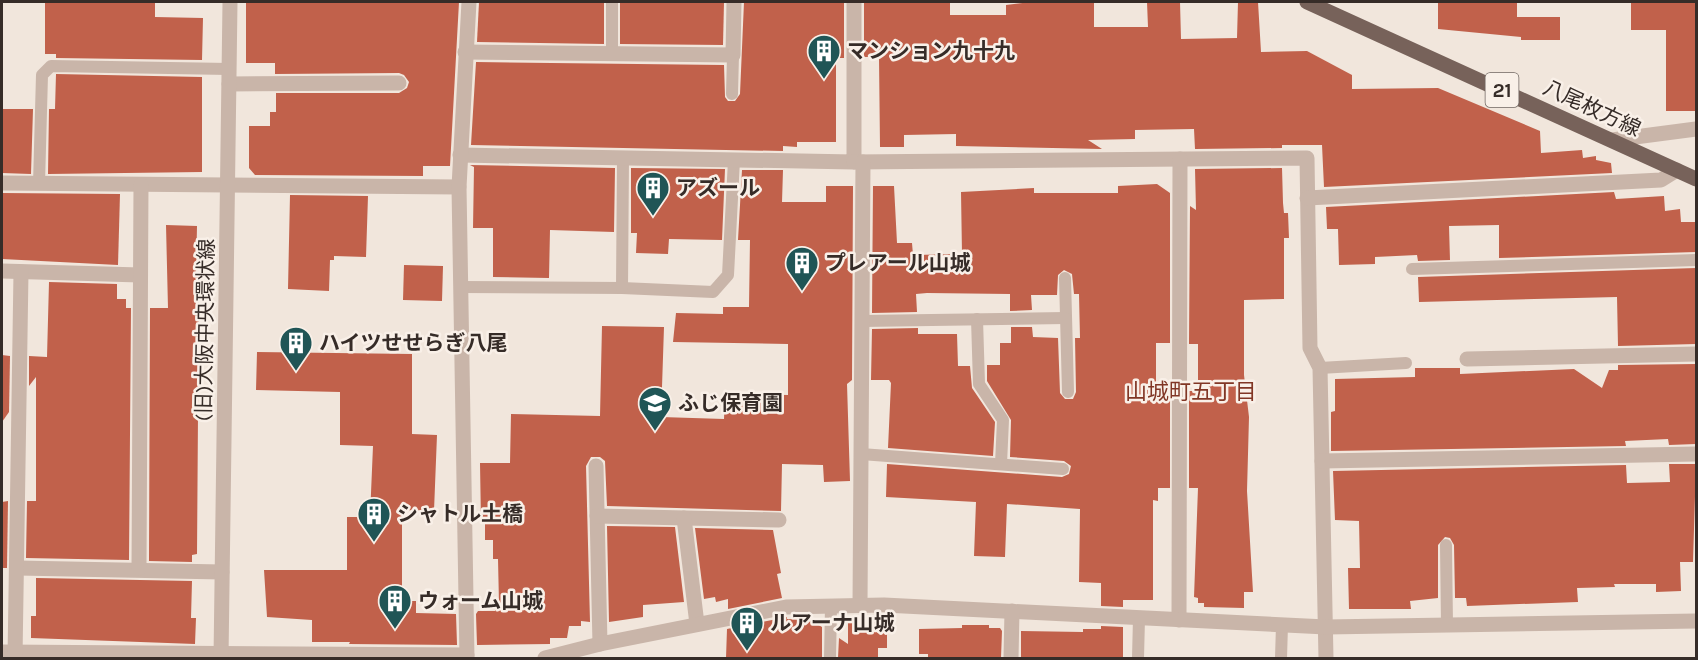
<svg xmlns="http://www.w3.org/2000/svg" width="1698" height="660" font-family="Karla,'Noto Sans JP',sans-serif">
<rect width="100%" height="100%" fill="#f1e6dc"/>
<!-- building -->
<g fill="#c1614b">
<path d="M45 2H155V17L203 18 202 60 56 58V54H45Z"/>
<path d="M246 2H459L450 166H423V176L255 175 249 168V126H270V112H276V93H399L407 88 409 82 404 75 399 73 275 74V63H246Z"/>
<path d="M479 2H604V44L477 42Z"/>
<path d="M620 2H724L723 45 620 44Z"/>
<path d="M744 2H844V58H836V142H797V147L783 146V151L471 145 476 62 724 65 725 97 728 101H735L740 94Z"/>
<path d="M864 2H950V15H1006V5L1031 2H1094V27H1148L1147 2H1180L1181 39 1237 38 1238 2H1258L1261 52 1307 51 1352 75V89L1438 88 1540 131 1541 153 1582 150 1583 158 1596 156V160L1611 163 1612 173 1324 187 1322 145H1282V148L1195 149 1194 129 1135 130V139L1088 140 1102 149 956 146V134L904 135V147H880L879 57H864Z"/>
<path d="M1438 2H1517V17H1560V40H1521V37L1438 29Z"/>
<path d="M1631 2H1696V111H1666V30H1631Z"/>
<path d="M56 74 202 77V172L48 174 49 109H55Z"/>
<path d="M2 109H33L31 174 2 173Z"/>
<path d="M470 165 615 168 614 232 550 230 549 278 493 277V228H473L474 167Z"/>
<path d="M631 168 725 169 722 240 669 239 668 254 636 253 637 233H631Z"/>
<path d="M1282 168 1283 203 1284 213H1288L1289 238H1284V299L1244 300V375L1249 417 1247 491 1253 592H1244V608L1204 607V603H1198V598L1194 597 1198 488H1189V391H1198V344H1189L1190 206 1196 210 1195 169Z"/>
<path d="M742 170H783L782 202H826V186H853L852 380 847 384 850 481 824 482 823 465 782 464 781 511 607 506 605 461 600 457H591L586 466 590 622 581 621V626H569L567 638H550V644L477 645 476 614 478 611H495V604H499L498 559H493V540H485V522H481L480 463H510L511 414 600 416 602 326 664 327 661 417 724 419 725 394 788 395V344L673 342 676 313 723 314V307H749L750 240H738Z"/>
<path d="M1157 184 1170 193V343H1156V390L1170 391V488H1158V501L1153 500V600H1123V607L1101 606V583L1079 582 1080 509 1007 504 1005 557 974 556 976 502 886 497 887 464 1062 477 1069 474 1071 466 1064 461 1010 457 1011 420 987 381V365H1000V343H1011V327H1032L1033 337 1058 338 1060 393 1065 399H1073L1076 392 1075 338H1080L1079 294H1074L1072 274 1064 270 1058 275 1057 295H1031L1032 310 1010 311V294L927 293 916 294 917 312 872 313 873 186H894L897 243H912L913 255 962 254 961 192 1034 188V193H1118V186Z"/>
<path d="M1614 192 1616 199 1664 196 1665 211 1680 209 1681 222H1696V252L1499 258V225L1449 226 1450 260 1418 261 1417 255 1375 257V264L1339 265 1338 229H1327L1326 207Z"/>
<path d="M2 193 120 194 118 265 2 259Z"/>
<path d="M290 195 368 196 366 257 334 256V260H330L329 291 288 289Z"/>
<path d="M166 225 197 226 196 275H199L197 554 192 555V562L149 561 150 308H168Z"/>
<path d="M404 265 443 266 442 301 403 300Z"/>
<path d="M1696 268V344L1618 346 1617 297 1419 302 1418 277Z"/>
<path d="M49 282 117 284V299H126V308H131L129 560 26 558 27 501H36V377L29 386V356L47 357Z"/>
<path d="M918 328V334H957L958 366H970L972 388 995 422 993 456 888 448 891 383 889 380H871L872 329Z"/>
<path d="M257 352 412 354V434L437 435 434 511 402 510V601H416V613L456 614 457 645 349 644 350 642H312V620L267 617 264 570H347V517H370L373 446 340 445V392L256 390Z"/>
<path d="M2 355 10 356 9 412 2 422Z"/>
<path d="M1696 364V444L1669 445 1668 439 1625 441 1626 446 1331 451V412L1335 411V379L1415 377V368H1460V374L1574 369 1602 388 1609 370H1618V365Z"/>
<path d="M1669 464H1696L1693 562H1680L1681 591 1656 592V584H1614L1615 587 1577 588 1578 602 1467 606 1466 598H1455L1454 545 1450 538 1445 537 1438 545V598L1410 601 1411 609H1349L1348 568H1360L1359 521 1335 520 1333 471 1626 465 1627 483 1670 482Z"/>
<path d="M8 501 7 568H2V502Z"/>
<path d="M607 526 675 527 684 602 643 605V617L609 622Z"/>
<path d="M695 528 773 530 781 573 777 574 782 598 728 609V599L716 602 715 597 704 599Z"/>
<path d="M36 578 192 581 191 618H196L195 644 31 638V616H36Z"/>
<path d="M787 617V619L810 620 822 627V658H726L727 629Z"/>
<path d="M848 618H879V622H887V648H878V658H838L839 638 848 644Z"/>
<path d="M962 625H989V628H1000L1002 631 1001 658H928V654H919V629L962 628Z"/>
<path d="M1101 626 1123 627V658H1021V631L1083 632V629H1101Z"/>
</g>
<g fill="none" stroke-linecap="round" stroke-linejoin="round">
<!-- service -->
<g stroke="#c9b5a9" stroke-width="12">
<path d="M612 2V53"/>
<path d="M732 94 733 55"/>
<path d="M39 184 42 75 51 66 229 69"/>
<path d="M1412 269 1696 260"/>
<path d="M1065 278 1068 392"/>
<path d="M460 287 622 288 713 292 728 275 734 160"/>
<path d="M622 288 623 158"/>
<path d="M977 319 979 384 1003 420 1001 464"/>
<path d="M862 321 1065 318"/>
<path d="M1320 368 1406 363"/>
<path d="M861 454 1063 469"/>
<path d="M1446 545 1447 625"/>
<path d="M830 658 831 606"/>
<path d="M1138 658 1139 618"/>
<path d="M1281 658 1282 625"/>
</g>
<!-- minor -->
<g stroke="#c9b5a9" stroke-width="15">
<path d="M465 52 733 55 734 2"/>
<path d="M229 84 399 83"/>
<path d="M1612 140 1696 129"/>
<path d="M460 155 854 162V2"/>
<path d="M854 162 1307 158 1310 348 1320 368 1326 658"/>
<path d="M2 183 459 187"/>
<path d="M1307 198 1661 180 1677 170"/>
<path d="M2 271 140 275"/>
<path d="M1467 359 1696 354"/>
<path d="M1322 461 1696 454"/>
<path d="M596 466 600 644"/>
<path d="M597 516 779 520"/>
<path d="M684 518 697 624"/>
<path d="M18 568 222 572"/>
<path d="M139 568 141 185"/>
<path d="M860 605 863 162"/>
<path d="M1179 620 1180 159"/>
<path d="M2 652 467 655"/>
<path d="M15 658 21 272"/>
<path d="M467 658 459 187 469 2"/>
<path d="M545 658 600 644 786 607 884 605 1326 627 1696 621"/>
<path d="M1011 658 1012 611"/>
</g>
<!-- tertiary -->
<path stroke="#c9b5a9" stroke-width="15" d="M221 658 230 2"/>
<!-- primary -->
<path stroke="#77625a" stroke-width="15" d="M1307 2 1696 179"/>
</g>
<!-- icons -->
<defs>
<g id="building-pin" transform="scale(1.725)"><path d="M0 17L-7.5 6A9.5 9.5 0 1 1 7.5 6Z" fill="#205556" stroke="#f9f0e8"/><path d="M-4-6H4V6H1V3H-1V6H-4ZM-2.5-4.3h1.7v1.8h-1.7ZM.8-4.3h1.7v1.8H.8ZM-2.5-1h1.7V.8h-1.7ZM.8-1h1.7V.8H.8Z" fill="#fff"/></g>
<g id="school-pin" transform="scale(1.725)"><path d="M0 17L-7.5 6A9.5 9.5 0 1 1 7.5 6Z" fill="#205556" stroke="#f9f0e8"/><path d="M0-5L7-2L0 1L-7-2ZM-4 1L0 2.5L4 1V4Q0 6-4 4Z" fill="#fff"/></g>
</defs>
<g fill-rule="evenodd">
<use href="#building-pin" x="824" y="51"/>
<use href="#building-pin" x="653" y="188"/>
<use href="#building-pin" x="802" y="263"/>
<use href="#building-pin" x="296" y="343"/>
<use href="#school-pin" x="655" y="403"/>
<use href="#building-pin" x="374" y="514"/>
<use href="#building-pin" x="395" y="601"/>
<use href="#building-pin" x="747" y="623"/>
</g>
<g text-anchor="middle" stroke-width="5" stroke-linejoin="round" paint-order="stroke">
<!-- shield labels -->
<rect fill="#f9f0e8" stroke="#706762" stroke-width="1.5" x="1485.5" y="73" width="33" height="34" rx="4.5"/>
<g font-size="20" font-weight="bold" fill="#362c28">
<text x="1502" y="97">21</text>
</g>
<!-- poi labels -->
<g font-size="21" font-weight="bold" fill="#362c28" stroke="#f9f0e8" text-anchor="start">
<text x="847" y="58">マンション九十九</text>
<text x="676" y="195">アズール</text>
<text x="825" y="270">プレアール山城</text>
<text x="319" y="350">ハイツせせらぎ八尾</text>
<text x="678" y="410">ふじ保育園</text>
<text x="397" y="521">シャトル土橋</text>
<text x="418" y="608">ウォーム山城</text>
<text x="770" y="630">ルアーナ山城</text>
</g>
<!-- street labels -->
<g font-size="21" fill="#362c28" stroke="#f9f0e8">
<text transform="translate(1592 108) rotate(25)" y="7">八尾枚方線</text>
<text transform="translate(205 330) rotate(-89)" y="7">(旧)大阪中央環状線</text>
</g>
<!-- neighbourhood labels -->
<g font-size="22" fill="#813625" stroke="#f9f0e8">
<text x="1191" y="399">山城町五丁目</text>
</g>
</g>
<!-- border -->
<rect width="1698" height="660" fill="none" stroke="#362c28" stroke-width="6"/>
</svg>
